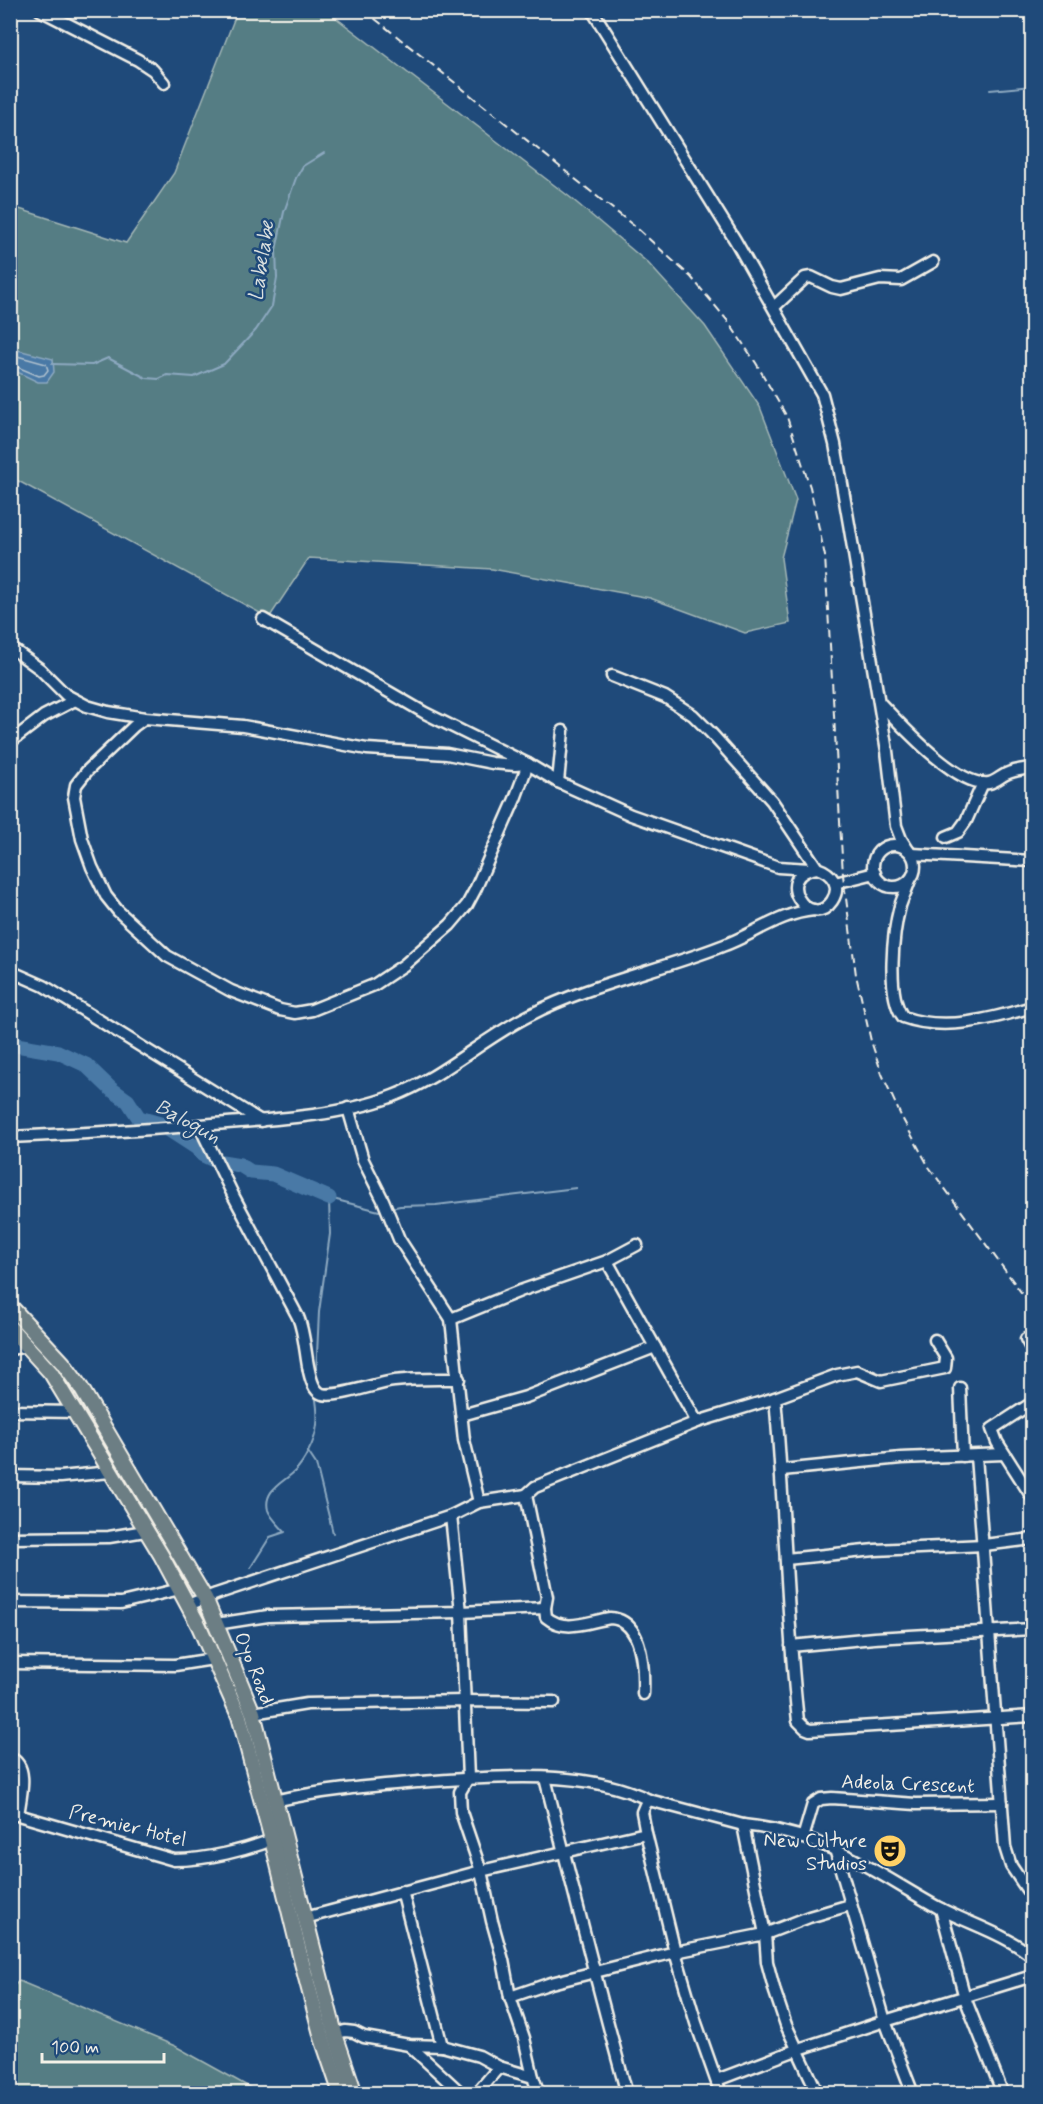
<svg xmlns="http://www.w3.org/2000/svg" width="1043" height="2104" font-family="Mynerve,sans-serif">
<rect width="100%" height="100%" fill="#1f4a7a"/>
<filter id="ink" filterUnits="userSpaceOnUse"><feTurbulence type="fractalNoise" baseFrequency=".0167" numOctaves="2"/><feDisplacementMap in="SourceGraphic" scale="12" xChannelSelector="R" yChannelSelector="G"/><feConvolveMatrix kernelMatrix="1 2 1 2 8 2 1 2 1" color-interpolation-filters="sRGB"/></filter>
<g filter="url(#ink)">
<!-- green -->
<g fill="#557d84" stroke="#a4b7b6" stroke-width="1.5">
<path d="M229 11H327L571 198 648 263 705 326 760 407 796 500 781 558 790 623 745 633 650 598 492 569 309 558 269 618 11 477 10 206 126 243 174 173 235 17Z"/>
<path d="M19 1981 175 2046 260 2093H11V1989Z"/>
</g>
<!-- water -->
<path fill="#4979a6" stroke="#8da9c0" stroke-width="1.5" d="M10 348 53 359 54 372 47 382H38L11 369Z"/>
<g fill="none" stroke-linecap="round" stroke-linejoin="round">
<!-- shore -->
<path stroke="#b0c1ce" stroke-width="1.5" d="M10 354 46 364 48 370 44 375 39 376 10 364"/>
<!-- stream -->
<g stroke="#8da9c0" stroke-width="2">
<path d="M990 90 1032 86"/>
<path d="M52 364 92 365 108 358 146 378 159 379 167 375 194 377 224 364 256 330 272 306 277 278 276 250 284 212 296 178 303 166 324 153"/>
<path d="M391 1208 400 1206 436 1205 576 1188"/>
<path d="M316 1376 319 1312 330 1234 329 1198 379 1211 383 1210"/>
<path d="M308 1452 316 1464 333 1533"/>
<path d="M251 1567 270 1537 285 1532C280 1526 270 1517 268 1510 263 1490 283 1483 295 1471 300 1466 305 1458 308 1452 319 1432 319 1416 315 1394"/>
</g>
<!-- river -->
<path stroke="#4979a6" stroke-width="15" d="M10 1044 58 1052 86 1065 111 1089 128 1101 139 1118 160 1124 197 1148 203 1155 216 1161 240 1165 251 1172 273 1174 329 1198"/>
<!-- minor casing -->
<g stroke="#f4f1e8" stroke-width="15">
<g id="minor">
<path d="M40 10 138 60 153 70 164 83"/>
<path d="M592 10 735 240 822 394 835 444 849 524 887 751 896 826 901 839 908 850"/>
<path d="M774 307 805 278 811 277 832 287 841 289 880 279 901 280 933 262"/>
<path d="M10 647 40 669 66 695 87 706 108 712 145 718 243 726 367 749 447 754 492 763 515 765 528 764 558 782 631 815 778 867 809 869"/>
<path d="M612 676 665 697 693 715 711 733 772 801 817 868C832 873 842 886 832 901 810 933 770 874 817 868"/>
<path d="M880 703C901 725 958 788 989 783 995 782 1000 777 1006 774 1014 770 1023 769 1032 768"/>
<path d="M145 718 134 726 87 771 76 785 74 797 82 839 92 867 106 896 118 911 167 956 231 991 280 1010 295 1013 312 1010 374 985 404 965 450 925 467 905 475 890 515 799 528 764 425 713 263 619"/>
<path d="M10 742 44 716 75 700"/>
<path d="M558 782 563 731"/>
<path d="M946 837 958 832 966 821 983 783"/>
<circle cx="894" cy="866" r="21"/>
<path d="M912 854 1032 861"/>
<path d="M910 880C907 889 903 897 900 906 893 932 886 995 903 1017 944 1032 992 1019 1032 1007"/>
<path d="M835 883 875 873"/>
<path d="M10 971 44 986 261 1121"/>
<path d="M348 1108 363 1160 383 1200 399 1239 451 1319 464 1440 479 1502"/>
<path d="M199 1125 234 1197 298 1317C307 1338 305 1372 315 1388 317 1391 319 1393 322 1394 339 1398 376 1383 394 1381 416 1378 437 1379 459 1379"/>
<path d="M10 1137C74 1134 137 1131 201 1125 262 1120 335 1118 393 1096 443 1077 482 1039 530 1015 590 984 658 971 722 946 753 935 780 913 814 910"/>
<path d="M607 1261 697 1422"/>
<path d="M451 1319 520 1291 607 1261 637 1245"/>
<path d="M1026 1339 1032 1350"/>
<path d="M10 1349 27 1346"/>
<path d="M960 1388 963 1456"/>
<path d="M775 1398C785 1505 786 1613 798 1721L805 1728 810 1730 1032 1716"/>
<path d="M1032 1403 992 1429 997 1442 1032 1497"/>
<path d="M10 1411 76 1412"/>
<path d="M462 1415 526 1397 655 1347"/>
<path d="M976 1456 1005 1847 1011 1866 1032 1897"/>
<path d="M782 1470 901 1458 1004 1454"/>
<path d="M10 1476 60 1477 110 1472"/>
<path d="M526 1495 547 1597 545 1608 546 1617C565 1633 587 1622 610 1618 643 1620 644 1669 643 1694"/>
<path d="M451 1516 461 1612 468 1778 460 1792 461 1812 481 1871 492 1921 503 1960 510 1997 524 2038 533 2077"/>
<path d="M10 1538 109 1537 145 1531"/>
<path d="M786 1559 875 1550 984 1545 1032 1539"/>
<path d="M10 1602 121 1603 180 1589"/>
<path d="M188 1605 216 1594 451 1516 479 1502 526 1495 535 1487 697 1422 775 1398 837 1375 857 1371 881 1381 945 1368 946 1358 935 1340"/>
<path d="M216 1624 268 1616 461 1612 545 1608"/>
<path d="M791 1646 874 1638 1032 1629"/>
<path d="M10 1663 175 1665 213 1659"/>
<path d="M253 1713 307 1704 464 1701 554 1702"/>
<path d="M10 1758C30 1765 20 1799 18 1815"/>
<path d="M545 1778C572 1884 598 1989 627 2094"/>
<path d="M274 1801C322 1790 371 1786 419 1782 490 1777 584 1768 649 1800"/>
<path d="M10 1815H18L174 1860C206 1860 247 1850 277 1838"/>
<path d="M743 1825 765 1934 767 1962 775 1992 786 2025 818 2094"/>
<path d="M803 1838 813 1804 821 1799 832 1798 916 1804 1002 1803"/>
<path d="M835 1849 885 2021 913 2094"/>
<path d="M402 1891 442 2046"/>
<path d="M941 1909 965 1998 1003 2094"/>
<path d="M305 1918 481 1871 646 1833"/>
<path d="M510 1997 551 1983 675 1952 765 1934 809 1917 850 1905"/>
<path d="M335 2034 345 2031 354 2032 364 2037 409 2045 442 2046 479 2056 499 2067 533 2077 539 2094"/>
<path d="M409 2045 462 2094"/>
<path d="M717 2080 796 2050 885 2021 1032 1976"/>
<path d="M476 2094 499 2067"/>
<path d="M721 2094 696 2023 675 1952 646 1833 642 1812 645 1805 649 1800 743 1825C773 1828 807 1837 835 1850 871 1866 904 1889 939 1908 970 1924 1005 1934 1032 1956"/>
</g>
</g>
<!-- major casing -->
<g stroke="#f4f1e8" stroke-width="18">
<g id="major">
<path d="M10 1306 63 1363 81 1388 205 1598 253 1713 335 2034 355 2094"/>
<path d="M10 1328 51 1373 161 1555 199 1626 239 1716 272 1840 301 1959 322 2038 341 2094"/>
</g>
</g>
<!-- minor -->
<use href="#minor" stroke="#1f4a7a" stroke-width="10"/>
<!-- major -->
<use href="#major" stroke="#6c7e84" stroke-width="14"/>
<!-- rail -->
<path stroke="#f4f1e8" stroke-width="2" stroke-dasharray="9 4.5" stroke-linecap="butt" d="M364 10 639 230 691 277 727 320 756 363 787 417 810 487 825 556 843 875 856 975 871 1041 882 1074 901 1116 929 1167 1032 1307"/>
</g>
</g>
<!-- icons -->
<defs>
<g id="theatre-disc" transform="scale(1.725)"><circle r="9.5" fill="#ffd166" stroke="#1f4a7a"/><path d="M-5-5.5Q0-4 5-5.5V0Q5 5 0 6Q-5 5-5 0ZM-3.3-2.5H-1v1.5H-3.3ZM1-2.5H3.3v1.5H1ZM-2.8 1Q0 5.5 2.8 1Z" fill="#111"/></g>
</defs>
<g fill-rule="evenodd">
<use href="#theatre-disc" x="890" y="1851"/>
</g>
<g text-anchor="middle" stroke-width="5" stroke-linejoin="round" paint-order="stroke">
<!-- street labels -->
<g font-size="20" fill="#f4f1e8" stroke="#1f4a7a">
<text transform="translate(255 1668) rotate(68)" y="7">Oyo Road</text>
<text transform="translate(908 1783) rotate(2)" y="7">Adeola Crescent</text>
<text transform="translate(128 1825) rotate(14)" y="7">Premier Hotel</text>
</g>
<!-- poi labels -->
<g font-size="20" fill="#f4f1e8" stroke="#1f4a7a" text-anchor="end">
<text x="867" y="1847">New Culture<tspan x="867" dy="23">Studios</tspan></text>
</g>
<!-- water labels -->
<g font-size="21" font-style="italic" fill="#dadfde" stroke="#1f4a7a">
<text transform="translate(261 261) rotate(-81)" y="7">Labelabe</text>
<text transform="translate(188 1121) rotate(28)" y="7">Balogun</text>
</g>
</g>
<!-- margin -->
<rect width="1043" height="2104" fill="none" stroke="#1f4a7a" stroke-width="36"/>
<rect x="18" y="18" width="1007" height="2068" fill="none" stroke="#f4f1e8" stroke-width="2" filter="url(#ink)"/>
<!-- scale -->
<path d="M42 2053v9h122v-9" fill="none" stroke="#f4f1e8" stroke-width="3"/>
<text x="51" y="2053" font-size="18" fill="#f4f1e8" stroke="#1f4a7a" stroke-width="4.5" paint-order="stroke">100 m</text>
</svg>
